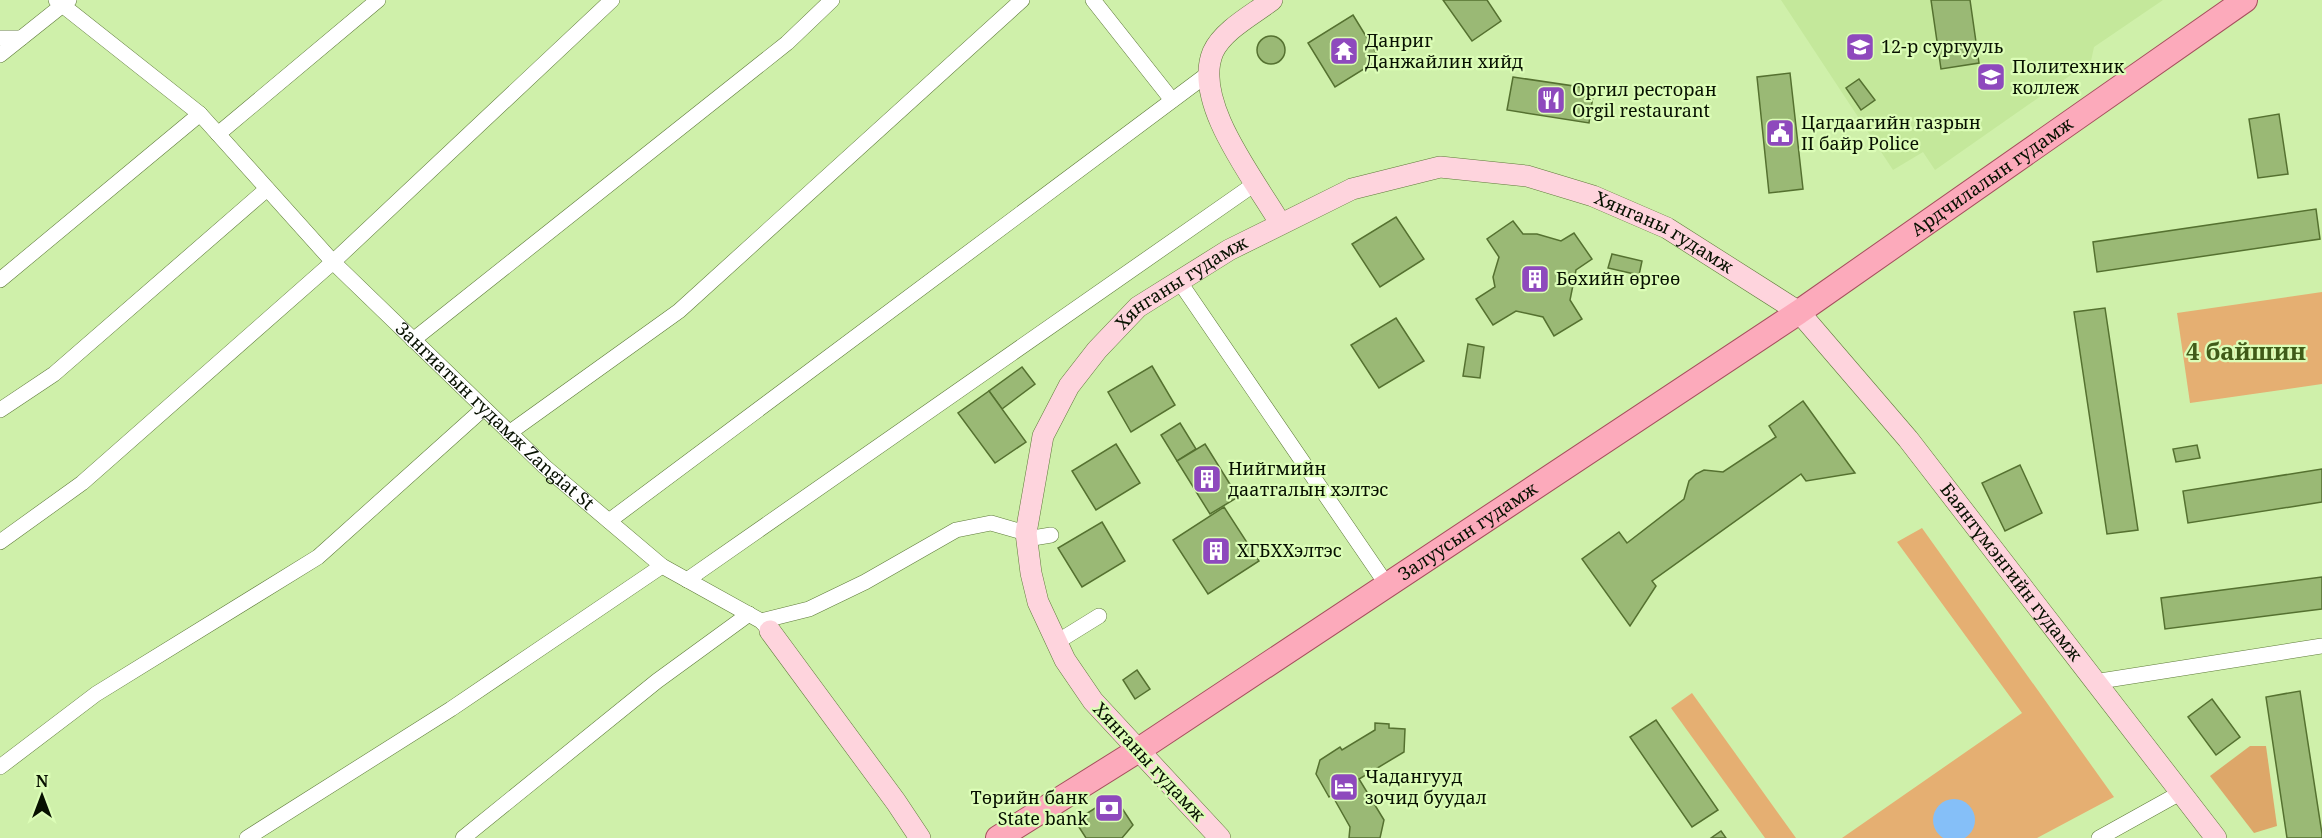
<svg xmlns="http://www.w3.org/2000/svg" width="2322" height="838" font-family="'Noto Serif',serif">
<rect width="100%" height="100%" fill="#cff0aa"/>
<!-- built -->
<path fill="#c4e89b" d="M1781 0H2163L2094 47 2091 61 1935 170 1923 152 1893 170Z"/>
<!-- green -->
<g fill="#e5af72">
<path d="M2322 292V384L2190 403 2177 313Z"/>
<path d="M1922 528 2114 797 2037 838H1842L2022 713 1897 542Z"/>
<path d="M1692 693 1796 838H1765L1671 708Z"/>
</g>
<!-- forest -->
<path fill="#dda769" d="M2250 746H2266L2277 826 2254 833 2210 776Z"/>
<!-- water -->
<circle fill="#85bff8" cx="1954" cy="820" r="21"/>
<!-- building -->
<g fill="#9ab975" stroke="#557130" stroke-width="1.5">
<path d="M1443 0H1487L1501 21 1472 41Z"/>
<path d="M1931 0H1970L1979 63 1941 69Z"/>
<path d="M1353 15 1380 59 1335 87 1308 43Z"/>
<circle cx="1271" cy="50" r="14"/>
<path d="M1790 73 1803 189 1769 193 1757 77Z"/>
<path d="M1513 77 1594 89 1589 123 1507 110Z"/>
<path d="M1859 79 1875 100 1861 110 1846 88Z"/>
<path d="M2279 114 2288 174 2258 178 2249 119Z"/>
<path d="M2316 209 2320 239 2097 272 2093 242Z"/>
<path d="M1396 217 1424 259 1380 287 1352 244Z"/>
<path d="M1513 221 1523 234H1537L1561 241 1574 233 1592 259 1576 270 1570 300 1582 319 1554 336 1543 317 1516 311 1493 325 1476 299 1495 287 1493 277 1499 257 1487 239Z"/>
<path d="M1612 254 1642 261 1639 275 1608 268Z"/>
<path d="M2105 308 2138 530 2107 534 2074 312Z"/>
<path d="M1396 318 1424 361 1379 388 1351 345Z"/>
<path d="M1468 344 1484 347 1480 378 1463 376Z"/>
<path d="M1152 366 1175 405 1131 432 1108 392Z"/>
<path d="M1022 367 1035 384 1002 409 989 391Z"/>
<path d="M989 391 1026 442 995 463 958 413Z"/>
<path d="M1803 401 1855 473 1806 481 1801 474 1652 581 1656 586 1630 626 1582 559 1619 532 1627 543 1684 499 1689 481 1696 474 1704 470 1723 472 1776 437 1769 426Z"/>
<path d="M1180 423 1196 449 1177 461 1161 435Z"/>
<path d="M1116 444 1140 483 1096 510 1072 471Z"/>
<path d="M1205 444 1238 497 1210 514 1177 461Z"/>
<path d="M2197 445 2200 458 2176 462 2173 449Z"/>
<path d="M2020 465 2042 513 2005 531 1982 483Z"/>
<path d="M2322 469V502L2188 523 2183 491Z"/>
<path d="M1224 507 1259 561 1208 594 1173 540Z"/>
<path d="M1102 522 1125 561 1082 587 1058 548Z"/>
<path d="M2322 577V609L2165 629 2161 598Z"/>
<path d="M1137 670 1150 689 1135 699 1123 680Z"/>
<path d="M2300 691 2322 834V838H2287L2266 697Z"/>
<path d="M2212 699 2240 737 2216 755 2188 717Z"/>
<path d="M1656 720 1718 810 1692 827 1630 737Z"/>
<path d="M1375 723 1389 724V728L1405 729 1404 752 1359 779 1384 820 1380 838H1349L1350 827 1332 795 1329 797 1316 774 1320 760 1340 747 1342 750 1375 730Z"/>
<path d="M1114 796 1133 825 1122 838H1086L1075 821Z"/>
<path d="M1721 831 1726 838H1711Z"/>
</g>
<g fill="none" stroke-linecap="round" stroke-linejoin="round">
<!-- street casing -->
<g stroke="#5e7a39" stroke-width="16">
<g id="street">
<path id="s1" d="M56 0 200 114 333 262 545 467 662 566 761 621 770 631"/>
<path d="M1093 0 1172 100"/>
<path d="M0 38H21"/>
<path d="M0 55 69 0"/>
<path d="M218 134 378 0"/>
<path d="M0 280 200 114"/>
<path d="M1179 281 1387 585"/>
<path d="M413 340 787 43 832 0"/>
<path d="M0 410 54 374 267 189"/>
<path d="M509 433 679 311 1022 0"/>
<path d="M609 521 1209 73"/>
<path d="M1027 539 1051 535"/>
<path d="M0 542 82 483 333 262 612 0"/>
<path d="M687 580 1256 183"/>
<path d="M761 621 809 609 865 582 956 530 991 523 1026 533"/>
<path d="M1057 642 1099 616"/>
<path d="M2094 682 2322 646"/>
<path d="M0 767 96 694 318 557 483 409"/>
<path d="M247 838 451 709 662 566"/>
<path d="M463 838 657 681 749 614"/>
<path d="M2099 838 2180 793"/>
</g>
</g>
<!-- secondary casing -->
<g stroke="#5e7a39" stroke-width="22">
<g id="secondary">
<path d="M1272 0C1254 14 1223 30 1213 52 1192 102 1255 180 1280 223"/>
<path d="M770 631 896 802 920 838"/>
<path id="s2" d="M1220 838 1093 701 1065 660 1038 602 1031 573 1026 533 1043 436 1069 386 1097 350 1138 307 1229 250 1352 189 1440 167 1527 176 1593 196 1667 228 1799 312 1908 439 2216 838"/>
</g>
</g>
<!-- primary casing -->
<g stroke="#a54f5c" stroke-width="26">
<g id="primary">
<path id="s3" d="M998 838 1137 751 1799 312 2245 0"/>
</g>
</g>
<!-- street -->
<use href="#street" stroke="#fff" stroke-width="15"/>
<!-- secondary -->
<use href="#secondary" stroke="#fed4dd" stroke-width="21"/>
<!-- primary -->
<use href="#primary" stroke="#fcaabb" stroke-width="24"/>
</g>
<!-- icons -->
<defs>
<g id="school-square" transform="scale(1.5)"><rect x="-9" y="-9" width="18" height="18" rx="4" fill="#8e49bd" stroke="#dcfdb7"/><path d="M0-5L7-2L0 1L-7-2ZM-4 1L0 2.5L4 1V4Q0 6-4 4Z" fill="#fff"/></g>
<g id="temple-square" transform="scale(1.5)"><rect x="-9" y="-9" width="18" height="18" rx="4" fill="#8e49bd" stroke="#dcfdb7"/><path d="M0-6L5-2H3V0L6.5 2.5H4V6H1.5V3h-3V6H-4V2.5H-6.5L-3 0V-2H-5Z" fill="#fff"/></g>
<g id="university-square" transform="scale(1.5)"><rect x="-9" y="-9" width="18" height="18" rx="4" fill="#8e49bd" stroke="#dcfdb7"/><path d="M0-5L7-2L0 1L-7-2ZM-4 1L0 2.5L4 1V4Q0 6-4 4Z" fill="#fff"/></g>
<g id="restaurant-square" transform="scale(1.5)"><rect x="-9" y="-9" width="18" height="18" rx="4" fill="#8e49bd" stroke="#dcfdb7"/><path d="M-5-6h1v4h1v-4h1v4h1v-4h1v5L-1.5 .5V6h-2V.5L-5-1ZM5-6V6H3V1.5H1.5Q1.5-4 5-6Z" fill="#fff"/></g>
<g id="civic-square" transform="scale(1.5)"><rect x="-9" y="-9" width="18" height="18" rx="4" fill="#8e49bd" stroke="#dcfdb7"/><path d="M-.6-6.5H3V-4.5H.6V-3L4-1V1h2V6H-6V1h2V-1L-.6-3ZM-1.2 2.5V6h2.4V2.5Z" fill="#fff"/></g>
<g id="building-square" transform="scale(1.5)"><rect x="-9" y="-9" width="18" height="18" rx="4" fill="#8e49bd" stroke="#dcfdb7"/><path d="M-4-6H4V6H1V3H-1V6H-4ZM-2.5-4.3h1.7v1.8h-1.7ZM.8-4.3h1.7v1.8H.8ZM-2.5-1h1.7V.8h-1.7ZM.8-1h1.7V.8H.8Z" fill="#fff"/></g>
<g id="hotel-square" transform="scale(1.5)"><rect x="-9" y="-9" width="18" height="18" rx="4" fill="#8e49bd" stroke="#dcfdb7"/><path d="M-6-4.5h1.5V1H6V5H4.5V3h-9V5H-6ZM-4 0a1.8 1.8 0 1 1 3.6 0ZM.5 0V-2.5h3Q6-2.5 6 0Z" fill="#fff"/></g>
<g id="bank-square" transform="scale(1.5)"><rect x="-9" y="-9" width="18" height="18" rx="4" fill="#8e49bd" stroke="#dcfdb7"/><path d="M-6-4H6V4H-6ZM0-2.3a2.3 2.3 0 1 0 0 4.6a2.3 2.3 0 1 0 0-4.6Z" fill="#fff"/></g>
</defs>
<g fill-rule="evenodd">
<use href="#school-square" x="1860" y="47"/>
<use href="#temple-square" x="1344" y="51"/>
<use href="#university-square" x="1991" y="77"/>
<use href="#restaurant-square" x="1551" y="100"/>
<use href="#civic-square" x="1780" y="133"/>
<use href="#building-square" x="1535" y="279"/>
<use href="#building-square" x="1207" y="479"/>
<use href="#building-square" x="1216" y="551"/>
<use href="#hotel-square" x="1344" y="787"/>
<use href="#bank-square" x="1109" y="808"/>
</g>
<g text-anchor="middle" stroke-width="4.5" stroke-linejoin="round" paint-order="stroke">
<!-- poi labels -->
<g font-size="18" fill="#071100" stroke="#dcfdb7" text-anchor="start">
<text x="1365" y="47">Данриг<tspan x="1365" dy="21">Данжайлин хийд</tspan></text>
<text x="1881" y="53">12-р сургууль</text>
<text x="2012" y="73">Политехник<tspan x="2012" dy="21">коллеж</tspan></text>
<text x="1572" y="96">Оргил ресторан<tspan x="1572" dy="21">Orgil restaurant</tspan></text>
<text x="1801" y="129">Цагдаагийн газрын<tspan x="1801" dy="21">II байр Police</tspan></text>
<text x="1556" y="285">Бөхийн өргөө</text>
<text x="1228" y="475">Нийгмийн<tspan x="1228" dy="21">даатгалын хэлтэс</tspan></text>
<text x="1237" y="557">ХГБХХэлтэс</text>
<text x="1365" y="783">Чадангууд<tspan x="1365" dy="21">зочид буудал</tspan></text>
<text x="1088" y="804" text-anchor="end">Төрийн банк<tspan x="1088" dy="21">State bank</tspan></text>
</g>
<!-- street labels -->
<g font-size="18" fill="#071100" stroke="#dcfdb7">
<text dy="6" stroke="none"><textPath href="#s3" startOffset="1194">Ардчилалын гудамж</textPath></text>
<text dy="6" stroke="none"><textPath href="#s2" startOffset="1202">Хянганы гудамж</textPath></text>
<text dy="6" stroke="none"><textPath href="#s2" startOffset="680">Хянганы гудамж</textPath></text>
<text dy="6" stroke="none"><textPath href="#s1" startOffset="606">Зангиатын гудамж Zangiat St</textPath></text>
<text dy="6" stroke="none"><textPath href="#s3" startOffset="561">Залуусын гудамж</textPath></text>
<text dy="6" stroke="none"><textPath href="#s2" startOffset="1695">Баянтүмэнгийн гудамж</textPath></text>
<text transform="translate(1149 762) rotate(47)" y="6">Хянганы гудамж</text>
</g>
<!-- district labels -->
<g font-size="24" font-weight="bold" fill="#405b18" stroke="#dcfdb7">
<text x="2246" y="360">4 байшин</text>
</g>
</g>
<!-- north arrow -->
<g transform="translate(42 796)" stroke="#dcfdb7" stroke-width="4.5" paint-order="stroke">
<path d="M0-4.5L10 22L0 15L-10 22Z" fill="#071100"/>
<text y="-9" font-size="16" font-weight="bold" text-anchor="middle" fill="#071100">N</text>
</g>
</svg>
